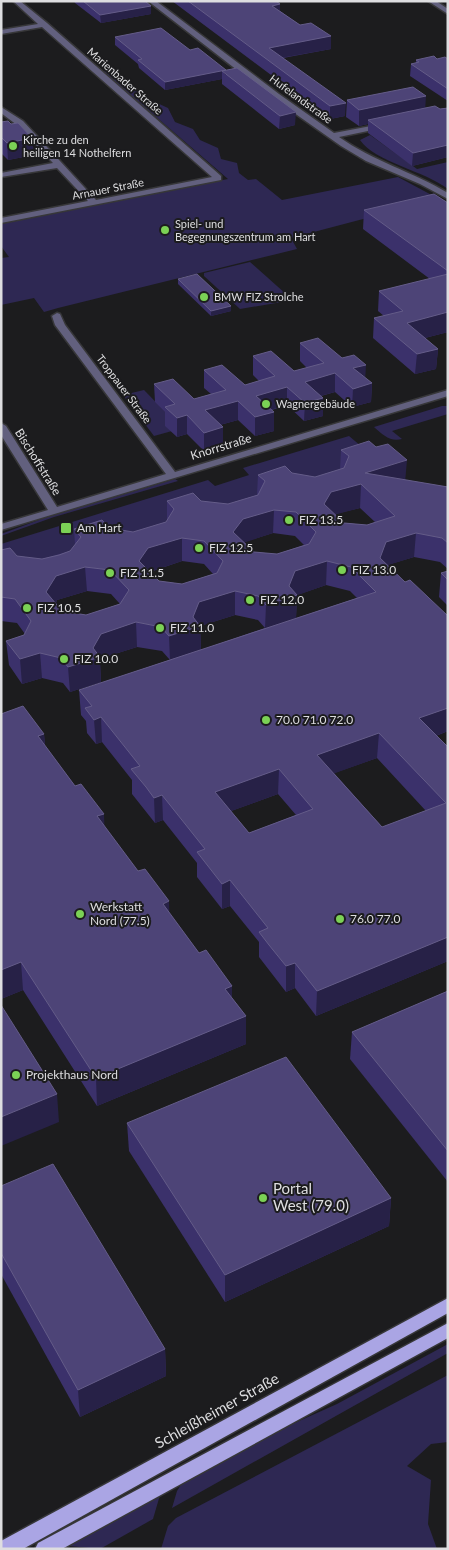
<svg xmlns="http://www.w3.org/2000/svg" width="449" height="1550" font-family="Lato,sans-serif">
<rect width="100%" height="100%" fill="#1c1c1e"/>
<!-- green -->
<g fill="#2e2853">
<path d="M112 69 142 96 168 108 175 122 193 129 200 140 218 148 221 159 237 163 239 173 248 180 256 179 282 200 398 177 439 199 291 238 297 249 58 308 44 312 34 298 1 305V258L9 257 1 246V224L228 179 103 71Z"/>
<path d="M370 135 417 169 448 162V189C425 171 375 162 360 140Z"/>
<path d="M250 262 286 294 288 301 240 309 204 276V273Z"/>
<path d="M144 390 176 423 172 431 154 436 123 395Z"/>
<path d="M442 406H448V414L392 431 402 439C390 442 383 435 374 427Z"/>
<path d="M349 436 386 467 1 575V544L208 480 215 486 249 475 243 468Z"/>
<path d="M175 479 178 481 54 517 1 536V534L47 517Z"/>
<path d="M448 1344V1353L172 1508 177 1491 184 1480 279 1430 337 1404Z"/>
<path d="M448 1375V1442L431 1444 407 1466 431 1480 428 1524 437 1549H161L168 1526 176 1518Z"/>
<path d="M160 1495 153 1519 100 1549 69 1546 70 1540Z"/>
</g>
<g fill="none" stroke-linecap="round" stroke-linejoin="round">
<!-- minor casing -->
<g stroke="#373739" stroke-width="3">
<g id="minor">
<path d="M13 1H20L47 23 221 176V180L1 223V218L88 201 57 168 1 177V173L53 163 17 125 1 113V107L23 121 96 200 212 177 42 27 1 34V30L38 24Z"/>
<path d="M148 1H156L279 94 334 133 387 123V127L339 137C373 161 413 172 448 193V199L420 184 366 161 341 146 273 98Z"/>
<path d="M428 1H436L448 9V14Z"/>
<path d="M57 313 60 314 65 325 175 472 448 390V396L1 530V524L48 510 1 435V423L6 426 57 507 166 474 55 325 52 316Z"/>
</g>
</g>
<!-- major casing -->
<g stroke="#373739" stroke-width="3">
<g id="major">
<path d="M448 1298V1313L23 1549H1V1541Z"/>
<path d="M448 1323V1338L62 1549H35L38 1543Z"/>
</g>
</g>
<!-- minor -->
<use href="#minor" fill="#62607e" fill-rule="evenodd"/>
<!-- major -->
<use href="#major" fill="#aaa5e4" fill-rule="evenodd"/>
</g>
<!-- wall -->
<g fill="#3b316b" fill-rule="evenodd">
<path d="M74 1H145L151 6V14L101 23 75 3Z"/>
<path d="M172 1H279L280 11 300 25 331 36V49L283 58 345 116 330 119Z"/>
<path d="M115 37 190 50 226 71 295 125 279 129 222 84V79L165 90 139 68 138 64 115 45Z"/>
<path d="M437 59H448V101L410 76 411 64 416 63V60Z"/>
<path d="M347 100 440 109 448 108V157L412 166 368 133V124L359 126 346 117Z"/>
<path d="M1 122 11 124 32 138 34 155 8 160 1 153Z"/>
<path d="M448 203V332L425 338 438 349 436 369 415 374 373 338 374 318 384 316 378 311 379 291 430 279 363 229 364 210Z"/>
<path d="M178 279 231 306V311L211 316 178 284Z"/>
<path d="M300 343 365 378 372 383 371 402 352 407 335 392 321 396 323 398V416L304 421 287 405 272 410 274 431 255 436 238 420 220 425 223 446 204 451 187 434 177 437 165 426V412L155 402 154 384 194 399 211 394 204 388V370L245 385 259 381 253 375V356L294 371 307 368 300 361Z"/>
<path d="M341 450 405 480 448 487V569L440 562 414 557 387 565 405 582 448 616V731L436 736 448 747V961L316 1016 295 988 286 992 259 957V942L230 906 222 909 197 877V863L163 820 155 823 132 794V780L102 742 96 744 87 733 86 721 81 715 79 690 170 660 162 651 137 647 102 658 100 662 101 682 70 692 63 683 42 678 22 684 9 665 6 641 24 635 25 634 17 623 1 621V550L17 556 42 559 70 551 75 545 74 529 109 528 133 532 166 522 167 521V501H201L228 504 257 495 258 475 292 473 315 477 340 470ZM360 508 375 522 367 525 344 523 335 514ZM273 533 295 536 304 545 277 554 254 552 244 542ZM182 561 204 564 213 574 182 584 159 581 150 572ZM326 585 350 591 357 598 296 618 297 595ZM87 591 111 594 120 604 86 615 62 611 56 603 57 600ZM235 615 258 620 265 628 201 650 200 626ZM377 758 426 811 382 827 334 773ZM278 794 296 815 249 833 231 811Z"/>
<path d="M448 571V606L439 597 441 573Z"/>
<path d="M1 714 44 734 45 746 75 786 104 814V826L199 953 232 986V998L246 1016V1044L97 1106 23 990 1 999Z"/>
<path d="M448 991V1182L350 1059 352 1032Z"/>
<path d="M127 1123 391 1198 389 1226 225 1302 129 1151Z"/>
<path d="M1 1186 165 1349 166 1376 80 1417 1 1274Z"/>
</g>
<!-- shaded-wall -->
<g fill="#272147">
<path d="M274 1H279V4H280V16L272 18Z"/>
<path d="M151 6V14L101 23 100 15Z"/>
<path d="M331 36V49L269 60V48Z"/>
<path d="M226 70V75L222 71V79L165 90V82Z"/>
<path d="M426 96 425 112 368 120V124L359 126V110Z"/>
<path d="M346 103 345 116 330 119V106Z"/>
<path d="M296 112 295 125 279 129 280 116Z"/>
<path d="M32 138 34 155 8 160 7 143Z"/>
<path d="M448 145V157L412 166 413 153Z"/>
<path d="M231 306V311L211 316V311Z"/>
<path d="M448 312V332L405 343 407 323Z"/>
<path d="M438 349 436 369 415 374 417 354Z"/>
<path d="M366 365 365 383 353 368Z"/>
<path d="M335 373V392L305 400V382Z"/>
<path d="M372 383 371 402 352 407 353 389Z"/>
<path d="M287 387V405L256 414V396Z"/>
<path d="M323 398V416L304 421 305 403Z"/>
<path d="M238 401V420L205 429V410Z"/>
<path d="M274 412V431L255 436V417Z"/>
<path d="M187 415V434L177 437V418Z"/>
<path d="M223 427V446L204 451V433Z"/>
<path d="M407 460 405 483 365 473Z"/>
<path d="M361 484 360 508 330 516 324 504 331 492Z"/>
<path d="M274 510 273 533 243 543 233 532 243 519Z"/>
<path d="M416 533 414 557 385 566 380 558 386 542Z"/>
<path d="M182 538V561L149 572 139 561 148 548Z"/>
<path d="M327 561 326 585 295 596 297 595 296 619 265 629 266 605 289 586 295 571Z"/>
<path d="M85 567 87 591 57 600 48 616 46 592 56 576Z"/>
<path d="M235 591V615L200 626 201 650 170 660 169 636 193 617 199 602Z"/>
<path d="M136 622 137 647 102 658 100 662 101 682 70 692 68 667 93 648 101 634Z"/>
<path d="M40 653 42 678 22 684 20 659Z"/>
<path d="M448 708V731L417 743 419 718Z"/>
<path d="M101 717 102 742 96 744 94 720Z"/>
<path d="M379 733 377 758 316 780 317 755Z"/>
<path d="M44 734 46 761 38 736Z"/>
<path d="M279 769 278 794 215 817V792Z"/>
<path d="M162 795 163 820 155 823 154 798Z"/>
<path d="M104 814 105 841 97 816Z"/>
<path d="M230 880V906L222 909V884Z"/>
<path d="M169 901 170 929 163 904Z"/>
<path d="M448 937V961L316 1016 317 991Z"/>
<path d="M21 962 23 990 1 999V970Z"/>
<path d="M295 963V988L286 992V966Z"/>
<path d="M232 986V1014L225 989Z"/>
<path d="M246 1016V1044L97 1106 96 1078Z"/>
<path d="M57 1094 59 1122 1 1146V1117Z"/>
<path d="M391 1198 389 1226 225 1302V1275Z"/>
<path d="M165 1349 166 1376 80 1417 78 1390Z"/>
</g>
<!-- building -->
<g fill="#4d4477" stroke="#645c88" fill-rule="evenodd">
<path d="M83 1H145L151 6 100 15Z"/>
<path d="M188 1H276L280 4 272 6 300 25 311 23 331 36 269 48 346 103 330 106Z"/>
<path d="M161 28 190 50 198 48 226 70 165 82 138 60 142 59 115 37Z"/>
<path d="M434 56 437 59 445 57 448 59V89L411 64 419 62 416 60Z"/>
<path d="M237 68 296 112 280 116 222 71Z"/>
<path d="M413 87 426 96 359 110 347 100Z"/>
<path d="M435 106 440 109 448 108V145L413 153 368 120Z"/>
<path d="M8 121 11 124 18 123 32 138 7 143 1 137V122Z"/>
<path d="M434 194 448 203V271L364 210Z"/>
<path d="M197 274 231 306 211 311 178 279Z"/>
<path d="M448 274V312L407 323 438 349 417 354 374 318 403 311 379 291Z"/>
<path d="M318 338 342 358 354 355 366 365 353 368 372 383 353 389 335 373 305 382 323 398 305 403 287 387 256 396 274 412 255 417 238 401 205 410 223 427 204 433 187 415 177 418 165 407 175 404 154 384 173 379 194 399 226 390 204 370 222 365 245 385 275 376 253 356 271 351 294 371 324 363 300 343Z"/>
<path d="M369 441 376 447 388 444 407 460 365 473 448 487V543L442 538 416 533 386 542 380 558 405 582 410 580 448 616V708L419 718 448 747V937L317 991 295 963 286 966 269 945 259 932 268 928 230 880 222 884 197 852 205 849 162 795 154 798 146 787 131 769 140 766 101 717 94 720 85 708 92 706 79 690 376 592 351 567 327 561 295 571 289 586 297 595 266 605 258 596 235 591 199 602 193 617 200 626 169 636 161 627 136 622 101 634 93 648 100 657 68 667 61 658 40 653 20 659 6 641 24 635 31 621 15 599 1 597V550L10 548 17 556 42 559 59 555 70 551 81 537 74 529 102 520 109 528 133 532 166 522 174 509 167 501 193 493 201 501 228 504 258 495 265 481 258 475 285 466 292 473 315 477 344 468 349 456 341 450ZM361 484 395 516 367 525 344 523 324 504 331 492ZM274 510 296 512 316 532 309 544 277 554 254 552 233 532 243 519ZM182 538 204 541 223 561 217 573 182 584 159 581 139 561 148 548ZM85 567 110 570 129 590 120 604 86 615 62 611 46 592 56 576ZM379 733 446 803 382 827 317 755ZM279 769 313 809 249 833 215 792Z"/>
<path d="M448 571V580L441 573Z"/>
<path d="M23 706 44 734 38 736 75 786 81 784 104 814 97 816 138 871 145 869 169 901 163 904 199 953 206 950 232 986 225 989 246 1016 96 1078 21 962 1 970V714Z"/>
<path d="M448 991V1151L352 1032Z"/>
<path d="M1 1005 57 1094 1 1117Z"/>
<path d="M286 1057 391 1198 225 1275 127 1123Z"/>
<path d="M53 1164 165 1349 78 1390 1 1253V1186Z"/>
</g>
<!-- markers -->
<g fill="#7bd155" stroke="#1c1c1e" stroke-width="2">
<circle cx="13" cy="146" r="5"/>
<circle cx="165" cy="230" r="5"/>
<circle cx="204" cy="297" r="5"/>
<circle cx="266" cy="404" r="5"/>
<circle cx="289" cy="520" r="5"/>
<rect x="60" y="522" width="12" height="12" rx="2.5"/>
<circle cx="199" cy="548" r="5"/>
<circle cx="342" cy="570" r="5"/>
<circle cx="110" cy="573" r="5"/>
<circle cx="250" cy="600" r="5"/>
<circle cx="27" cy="608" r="5"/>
<circle cx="160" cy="628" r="5"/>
<circle cx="64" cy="659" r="5"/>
<circle cx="266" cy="720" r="5"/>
<circle cx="80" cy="914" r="5"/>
<circle cx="340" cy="919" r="5"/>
<circle cx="16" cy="1075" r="5"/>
<circle cx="263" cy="1198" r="5"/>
</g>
<g text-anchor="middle" stroke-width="4" stroke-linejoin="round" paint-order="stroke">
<!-- far-street labels -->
<g font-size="11" fill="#dedee0" stroke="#1c1c1e">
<text transform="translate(125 81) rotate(41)" y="4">Marienbader Straße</text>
<text transform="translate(301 99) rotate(36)" y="4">Hufelandstraße</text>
<text transform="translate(108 189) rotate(-11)" y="4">Arnauer Straße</text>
<text transform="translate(124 389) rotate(53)" y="4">Troppauer Straße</text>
</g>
<!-- far-poi labels -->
<g font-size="11" fill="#dedee0" stroke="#1c1c1e" text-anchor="start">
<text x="23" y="144">Kirche zu den<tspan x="23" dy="13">heiligen 14 Nothelfern</tspan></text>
<text x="175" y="228">Spiel- und<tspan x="175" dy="13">Begegnungszentrum am Hart</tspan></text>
<text x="214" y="301">BMW FIZ Strolche</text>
<text x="276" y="408">Wagnergebäude</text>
</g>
<!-- street labels -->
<g font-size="12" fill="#dedee0" stroke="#1c1c1e">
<text transform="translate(221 447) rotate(-17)" y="4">Knorrstraße</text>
<text transform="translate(38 462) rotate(58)" y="4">Bischoffstraße</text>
</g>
<!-- poi labels -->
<g font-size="12" fill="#dedee0" stroke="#1c1c1e" text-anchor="start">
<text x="299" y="524">FIZ 13.5</text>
<text x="77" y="532">Am Hart</text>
<text x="209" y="552">FIZ 12.5</text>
<text x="352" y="574">FIZ 13.0</text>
<text x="120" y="577">FIZ 11.5</text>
<text x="260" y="604">FIZ 12.0</text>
<text x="37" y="612">FIZ 10.5</text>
<text x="170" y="632">FIZ 11.0</text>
<text x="74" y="663">FIZ 10.0</text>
<text x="276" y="724">70.0 71.0 72.0</text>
<text x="90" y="911">Werkstatt<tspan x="90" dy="14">Nord (77.5)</tspan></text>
<text x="350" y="923">76.0 77.0</text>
<text x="26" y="1079">Projekthaus Nord</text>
</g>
<!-- near-poi labels -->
<g font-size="15" fill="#dedee0" stroke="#1c1c1e" text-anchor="start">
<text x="273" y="1194">Portal<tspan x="273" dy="17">West (79.0)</tspan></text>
</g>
<!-- near-street labels -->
<g font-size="15" fill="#dedee0" stroke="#1c1c1e">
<text transform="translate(217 1411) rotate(-29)" y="5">Schleißheimer Straße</text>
</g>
</g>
<!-- border -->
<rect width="449" height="1550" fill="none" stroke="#dedee0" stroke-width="5"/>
</svg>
